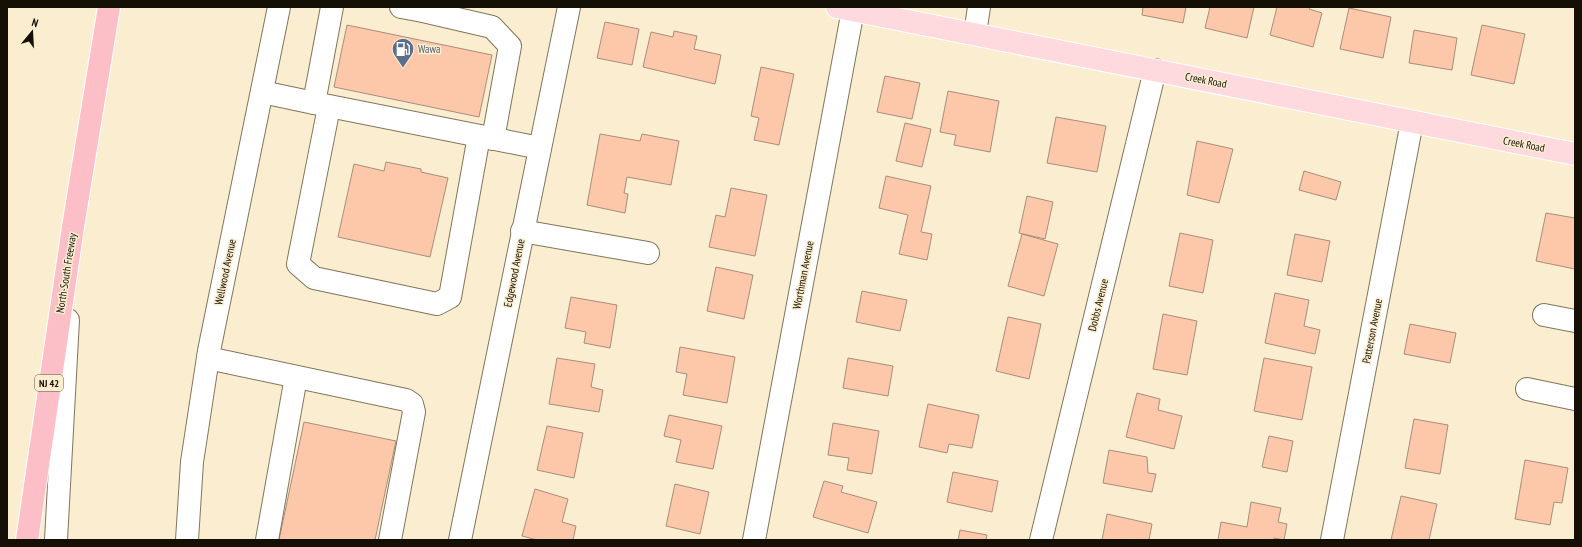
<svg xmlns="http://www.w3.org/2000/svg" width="1582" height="547" font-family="'PT Sans Narrow',sans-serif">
<rect width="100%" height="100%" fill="#fbeed0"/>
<!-- building -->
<g fill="#fcc8a9" stroke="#a88d7c">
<path d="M1143 7H1186L1183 23 1142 15Z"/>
<path d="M1210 7H1254L1247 38 1205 28Z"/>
<path d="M1277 7H1310L1309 9 1322 13 1313 47 1270 35Z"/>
<path d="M1349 8 1391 17 1383 58 1340 49Z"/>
<path d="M605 22 639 29 632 65 597 58Z"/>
<path d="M347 25 492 55 479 117 334 87Z"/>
<path d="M1482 25 1525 34 1514 84 1471 75Z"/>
<path d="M1414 30 1457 38 1452 70 1409 63Z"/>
<path d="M674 31 697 36 694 49 721 55 715 84 643 67 651 32 673 37Z"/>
<path d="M761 67 794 74 779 145 754 140 759 118 751 116Z"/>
<path d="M885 76 920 83 912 119 877 112Z"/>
<path d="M948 91 999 101 990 152 954 145 956 135 940 132Z"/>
<path d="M1056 117 1106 126 1097 172 1047 163Z"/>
<path d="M905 123 931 129 922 167 896 161Z"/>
<path d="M600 134 640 141 642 134 679 141 671 185 627 177 624 193 628 194 625 213 587 205Z"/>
<path d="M1197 141 1233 149 1219 203 1187 195Z"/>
<path d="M386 162 421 169V172L448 178 430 257 338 237 354 164 384 171Z"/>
<path d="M1304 171 1341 182 1336 200 1299 190Z"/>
<path d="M886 176 931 186 921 232 932 234 927 260 899 254 908 215 879 208Z"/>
<path d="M731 188 767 195 755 256 709 247 716 215 725 217Z"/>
<path d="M1027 196 1053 202 1045 239 1019 233Z"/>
<path d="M1546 213 1575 218V269L1536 261Z"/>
<path d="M1180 233 1213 240 1203 293 1169 286Z"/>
<path d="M1022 234 1058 244 1044 296 1008 286Z"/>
<path d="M1295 234 1330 241 1322 282 1287 275Z"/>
<path d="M716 267 753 275 744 319 707 311Z"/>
<path d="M862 291 907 300 900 331 856 322Z"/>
<path d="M1275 293 1309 300 1304 326 1320 330 1315 354 1265 343Z"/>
<path d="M571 297 617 305 610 348 584 343 586 332 565 328Z"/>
<path d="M1163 314 1197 321 1187 375 1153 369Z"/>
<path d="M1008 317 1041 324 1029 379 996 371Z"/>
<path d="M1410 324 1456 333 1450 363 1404 354Z"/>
<path d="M680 347 735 357 727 403 683 395 687 374 676 372Z"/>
<path d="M557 358 595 364 591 387 603 390 599 412 549 404Z"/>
<path d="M848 358 893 366 888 396 843 388Z"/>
<path d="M1264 358 1312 367 1302 420 1254 411Z"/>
<path d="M1137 393 1160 399 1158 410 1182 416 1174 449 1126 437Z"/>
<path d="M928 404 979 415 972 448 949 444 947 453 919 447Z"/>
<path d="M669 415 722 426 713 469 676 462 681 440 664 436Z"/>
<path d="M1414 419 1448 425 1440 474 1405 468Z"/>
<path d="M304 422 396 441 375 540H279Z"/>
<path d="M833 423 879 431 872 474 847 470 849 458 828 455Z"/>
<path d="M547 426 583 433 574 478 537 470Z"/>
<path d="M1269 436 1293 441 1287 472 1262 467Z"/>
<path d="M1109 450 1147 457 1148 473 1156 474 1152 492 1103 483Z"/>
<path d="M1525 460 1568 468 1562 503 1554 502 1550 525 1515 519Z"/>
<path d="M953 472 998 481 992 512 947 502Z"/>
<path d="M824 481 843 486 841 492 877 502 868 533 813 517Z"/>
<path d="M675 484 709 492 700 534 666 526Z"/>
<path d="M535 489 568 499 562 522 576 526 573 540H537L522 536Z"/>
<path d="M1401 496 1437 504 1429 540H1391Z"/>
<path d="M1251 502 1281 508 1278 522 1287 524 1284 540 1274 538V540H1218L1221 522 1247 527Z"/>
<path d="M1107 514 1152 524 1149 540H1102Z"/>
<path d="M960 530 987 535 986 540H958Z"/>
</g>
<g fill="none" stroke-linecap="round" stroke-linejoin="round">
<!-- minor casing -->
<g stroke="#81755b" stroke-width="24">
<g id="minor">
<path d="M332 7 314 103 540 148"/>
<path d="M401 7 423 11 424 7"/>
<path d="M423 11 492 27 510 46 493 139"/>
<path d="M975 34 979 7"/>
<path d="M262 92 314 103"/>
<path d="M329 107 298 264 314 278 437 304 450 297 479 136"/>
<path d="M522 231 648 253"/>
<path d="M1544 315 1575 321"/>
<path d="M208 358 406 400 412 404 414 412 390 540"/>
<path d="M1527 389 1575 399"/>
<path d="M56 540 68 320"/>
<path d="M187 540 192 462 209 351 279 7"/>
<path d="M267 540 296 377"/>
<path d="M460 540 569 7"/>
<path d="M754 540 853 10"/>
<path d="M1041 540 1155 70"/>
<path d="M1332 540 1412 122"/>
</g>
</g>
<!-- major casing -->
<g stroke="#fff" stroke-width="24">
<path id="major" d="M837 7 1575 154"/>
</g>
<!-- highway casing -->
<g stroke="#fff" stroke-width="24">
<path id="highway" d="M27 540 73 227 109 7"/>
</g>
<!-- minor -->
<use href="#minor" stroke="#fff" stroke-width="22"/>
<!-- major -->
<use href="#major" stroke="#fed9dd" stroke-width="22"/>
<!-- highway -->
<use href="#highway" stroke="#fdbfc7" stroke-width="22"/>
</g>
<!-- icons -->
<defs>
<g id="fuel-pin" transform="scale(1.15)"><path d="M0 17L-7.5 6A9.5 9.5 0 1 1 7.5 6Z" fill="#5c6f8a" stroke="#fbeed0"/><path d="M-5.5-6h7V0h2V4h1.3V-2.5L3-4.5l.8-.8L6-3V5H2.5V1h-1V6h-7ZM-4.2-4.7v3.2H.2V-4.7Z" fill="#fff"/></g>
</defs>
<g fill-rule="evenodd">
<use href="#fuel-pin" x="403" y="49"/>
</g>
<g text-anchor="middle" stroke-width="3" stroke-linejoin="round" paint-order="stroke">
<!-- shield labels -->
<rect fill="#fbeed0" stroke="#595343" stroke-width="1" x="35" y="375" width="28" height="16" rx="3"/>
<g font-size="10" font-weight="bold" fill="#141006">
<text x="49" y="387">NJ 42</text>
</g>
<!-- service labels -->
<g font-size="11" fill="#4e5e75" stroke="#fbeed0" text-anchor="start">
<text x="418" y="53">Wawa</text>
</g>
<!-- street labels -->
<g font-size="11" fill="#141006" stroke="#fbeed0">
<text transform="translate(1206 80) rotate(11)" y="4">Creek Road</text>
<text transform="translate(1524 144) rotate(11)" y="4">Creek Road</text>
<text transform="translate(225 272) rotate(-78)" y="4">Wellwood Avenue</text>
<text transform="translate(66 273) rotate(-81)" y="4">North-South Freeway</text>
<text transform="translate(514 273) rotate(-79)" y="4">Edgewood Avenue</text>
<text transform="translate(803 275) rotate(-79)" y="4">Worthman Avenue</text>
<text transform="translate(1098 305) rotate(-76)" y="4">Dobbs Avenue</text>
<text transform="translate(1372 331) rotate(-79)" y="4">Patterson Avenue</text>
</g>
</g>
<!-- border -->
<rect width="1582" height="547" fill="none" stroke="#141006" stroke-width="16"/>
<!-- north arrow -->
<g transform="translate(32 32) rotate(18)" stroke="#fbeed0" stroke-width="3" paint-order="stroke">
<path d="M0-3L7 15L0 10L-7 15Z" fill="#141006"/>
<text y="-6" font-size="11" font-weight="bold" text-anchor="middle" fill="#141006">N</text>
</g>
</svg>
